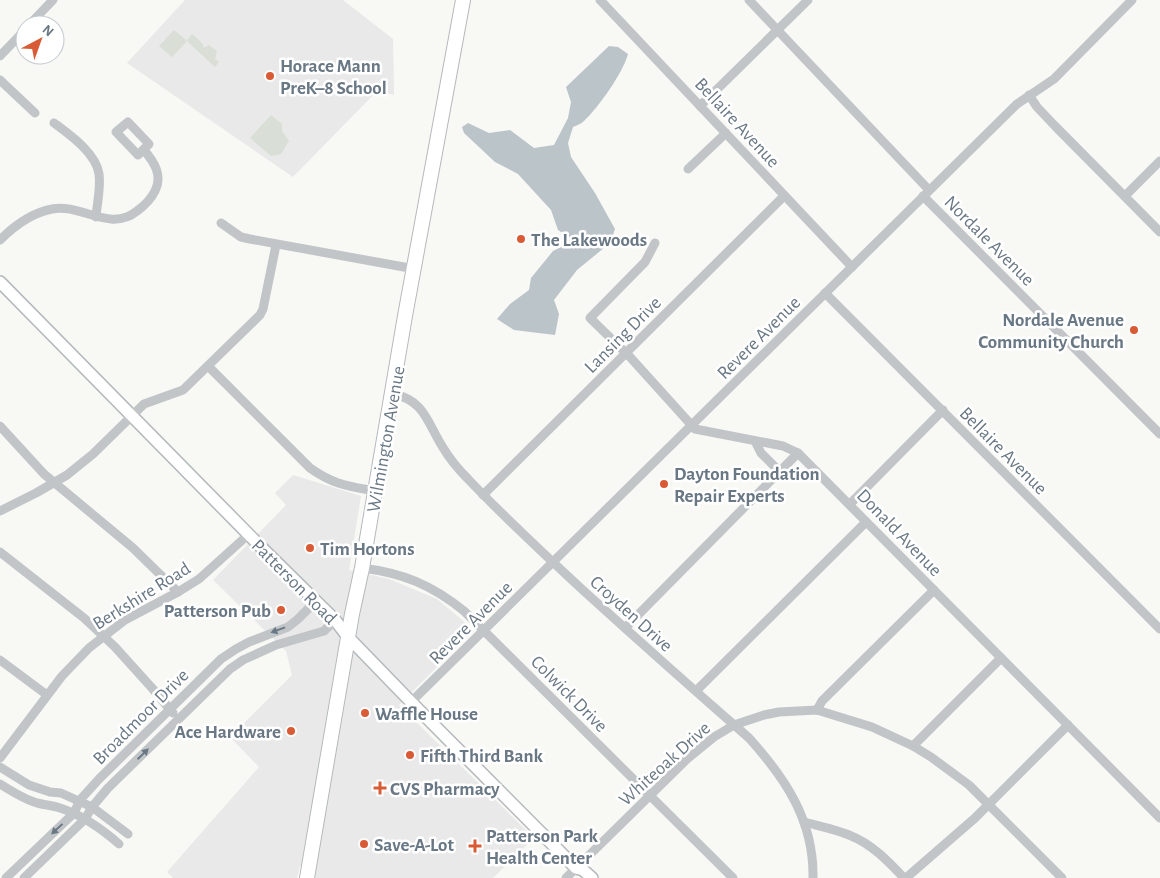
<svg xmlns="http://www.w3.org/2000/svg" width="1160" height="878" font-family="'Alegreya Sans',sans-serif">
<rect width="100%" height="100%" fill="#f8f8f5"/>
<!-- built -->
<g fill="#e8e9e8">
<path d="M185 0H343L393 39 394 95 378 90 293 177 127 63Z"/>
<path d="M293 475 361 496 349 570 389 579 437 599 474 630 399 705 534 838 493 878H313L300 866 297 878H173L167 872 259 767 230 737 292 675 286 651 213 580 286 505 275 493Z"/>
</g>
<!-- green -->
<g fill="#d9ded6">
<path d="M174 30 187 41 192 34 202 43 204 48 209 45 217 51 215 59 219 62 215 67 187 41 172 57 159 46Z"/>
<path d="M271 115 282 124V131L289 141 281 154 271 156 250 138Z"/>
</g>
<!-- water -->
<path fill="#bbc4c9" d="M609 46 618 47 628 54C623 73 598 108 584 121 581 124 577 125 573 127L568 143 571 157 595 193 615 229 610 243 577 270 554 300 559 314 555 335 514 330 497 319 510 304 529 290 531 278 553 251 569 243 570 238 558 230 551 210 518 174 495 162 464 133 462 127 468 123 489 133 510 130 534 148 554 145 568 118 571 102 566 87Z"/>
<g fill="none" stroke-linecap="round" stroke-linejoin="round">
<!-- secondary casing -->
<g stroke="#b4b9bd" stroke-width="14">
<path id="secondary" d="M0 282 261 547 335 620 348 637 411 702 576 868 583 870 592 878"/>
</g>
<!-- primary casing -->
<g stroke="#b5b9bc" stroke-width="16">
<path id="primary" d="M307 878 352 614 362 568 405 316 463 0"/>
</g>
<!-- street -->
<g stroke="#c1c5c8" stroke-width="9">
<path d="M600 0 852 267"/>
<path d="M749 0 929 190"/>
<path d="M29 25 53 0"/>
<path d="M0 56 25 30"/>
<path d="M0 80 35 113"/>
<path d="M1029 95 1037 107 1055 126 1160 232"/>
<path d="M700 106 808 0"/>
<path d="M128 122 149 144 138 155 116 132Z"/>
<path d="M54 123C70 135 96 153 99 174 101 188 97 203 96 217"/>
<path d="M688 169 726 133"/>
<path d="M923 196 1160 434"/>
<path d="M1125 196 1160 161"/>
<path d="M221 223 241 237 250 239 415 269"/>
<path d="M0 240C15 225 31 213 52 209 81 203 110 233 137 211 144 206 151 199 155 191 163 175 154 162 144 150"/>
<path d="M655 243 645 262 590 318 630 357 695 429 783 446 798 453 1160 818"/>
<path d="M825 293 1160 629"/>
<path d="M208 366 310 468C334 485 348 486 375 491"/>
<path d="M393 394C424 400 427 422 442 446 449 458 458 469 468 479 505 518 545 555 585 592 639 641 694 690 749 738 786 779 814 821 813 878"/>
<path d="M0 426 44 474 133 548 178 592"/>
<path d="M755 441 761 453 780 472"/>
<path d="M483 495 784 196"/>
<path d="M850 504 943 410"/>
<path d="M0 511 36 493 67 475 93 454 144 404 183 390 260 315 263 309 276 245"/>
<path d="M0 552 84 618 115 647 152 688 173 713"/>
<path d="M362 568C403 573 432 585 464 611L733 878"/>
<path d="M625 628 798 453"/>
<path d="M0 660 47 695"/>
<path d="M696 691 866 522"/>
<path d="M411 702 1017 104 1054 79 1132 0"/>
<path d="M817 710 822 701 934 590"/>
<path d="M913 746 1001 658"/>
<path d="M0 758 62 676 89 648 125 620 178 592 199 579 249 534"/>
<path d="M0 767 29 785 50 792 61 793 92 807 128 834"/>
<path d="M0 784C11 791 22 798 34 802 42 805 52 805 60 808 82 815 102 829 119 844"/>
<path d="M804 822C819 826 835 829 849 835 872 844 888 861 904 878"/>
<path d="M6 878 74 813 80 800 99 779 221 659 236 649 249 642 288 627 298 619 316 601"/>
<path d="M24 878 85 819 92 807 108 788 230 669 243 660 276 645 324 631 335 620"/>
<path d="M566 878 687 759 714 737 734 725 764 715 779 712 817 710 872 727 913 746 931 757 969 785 1062 878"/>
<path d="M906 878 975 818 1068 725"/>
</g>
<!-- secondary -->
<use href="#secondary" stroke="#fff" stroke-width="11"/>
<!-- primary -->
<use href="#primary" stroke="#fff" stroke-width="14"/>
</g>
<!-- one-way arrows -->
<defs><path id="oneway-solid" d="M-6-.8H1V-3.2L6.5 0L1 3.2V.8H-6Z" transform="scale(1.25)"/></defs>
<g fill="#697884">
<use href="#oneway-solid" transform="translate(278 630) rotate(160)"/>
<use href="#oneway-solid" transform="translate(143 754) rotate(-44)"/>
<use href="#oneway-solid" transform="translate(57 829) rotate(137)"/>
</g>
<!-- markers -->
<g fill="#d85b35" stroke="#fff" stroke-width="2">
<circle cx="270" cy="76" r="5"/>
<circle cx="521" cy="239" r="5"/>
<circle cx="1134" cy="330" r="5"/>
<circle cx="664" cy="484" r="5"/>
<circle cx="310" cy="548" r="5"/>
<circle cx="281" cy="610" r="5"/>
<circle cx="365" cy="713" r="5"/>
<circle cx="291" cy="731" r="5"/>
<circle cx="410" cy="755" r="5"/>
<path d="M377.5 780.5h5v5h5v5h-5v5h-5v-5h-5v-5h5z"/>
<circle cx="364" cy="844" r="5"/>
<path d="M472.5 838.5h5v5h5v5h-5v5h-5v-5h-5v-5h5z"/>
</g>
<g text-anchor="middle" stroke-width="5" stroke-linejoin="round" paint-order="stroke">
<!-- poi labels -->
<g font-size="19" font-weight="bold" fill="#697884" stroke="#fff" text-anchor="start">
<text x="280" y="72">Horace Mann<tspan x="280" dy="22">PreK–8 School</tspan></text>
<text x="531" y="246">The Lakewoods</text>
<text x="1124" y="326" text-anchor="end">Nordale Avenue<tspan x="1124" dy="22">Community Church</tspan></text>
<text x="674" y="480">Dayton Foundation<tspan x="674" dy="22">Repair Experts</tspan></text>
<text x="320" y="555">Tim Hortons</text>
<text x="271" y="617" text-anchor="end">Patterson Pub</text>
<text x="375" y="720">Waffle House</text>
<text x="281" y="738" text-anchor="end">Ace Hardware</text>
<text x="420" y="762">Fifth Third Bank</text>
<text x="390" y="795">CVS Pharmacy</text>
<text x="486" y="842">Patterson Park<tspan x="486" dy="22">Health Center</tspan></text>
<text x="374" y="851">Save-A-Lot</text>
</g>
<!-- street labels -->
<g font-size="19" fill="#697884" stroke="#fff">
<text transform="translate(738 122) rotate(47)" y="7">Bellaire Avenue</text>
<text transform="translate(990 240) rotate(45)" y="7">Nordale Avenue</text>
<text transform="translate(622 334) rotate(-45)" y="7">Lansing Drive</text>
<text transform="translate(758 337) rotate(-45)" y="7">Revere Avenue</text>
<text transform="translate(385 439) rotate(-80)" y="7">Wilmington Avenue</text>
<text transform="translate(1004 450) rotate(45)" y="7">Bellaire Avenue</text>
<text transform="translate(900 532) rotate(46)" y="7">Donald Avenue</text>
<text transform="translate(295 581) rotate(45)" y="7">Patterson Road</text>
<text transform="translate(141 595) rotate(-32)" y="7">Berkshire Road</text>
<text transform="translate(632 613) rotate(42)" y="7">Croyden Drive</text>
<text transform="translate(470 622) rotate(-45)" y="7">Revere Avenue</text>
<text transform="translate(570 693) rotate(45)" y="7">Colwick Drive</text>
<text transform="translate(140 716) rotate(-45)" y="7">Broadmoor Drive</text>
<text transform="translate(664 763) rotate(-42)" y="7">Whiteoak Drive</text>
</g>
</g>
<!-- north arrow -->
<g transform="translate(40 40) rotate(41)"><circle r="24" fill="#ffffff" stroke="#c3c9ce"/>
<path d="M0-4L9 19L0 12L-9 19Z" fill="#d85b35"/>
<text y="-8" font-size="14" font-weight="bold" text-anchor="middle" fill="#697884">N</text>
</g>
</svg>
